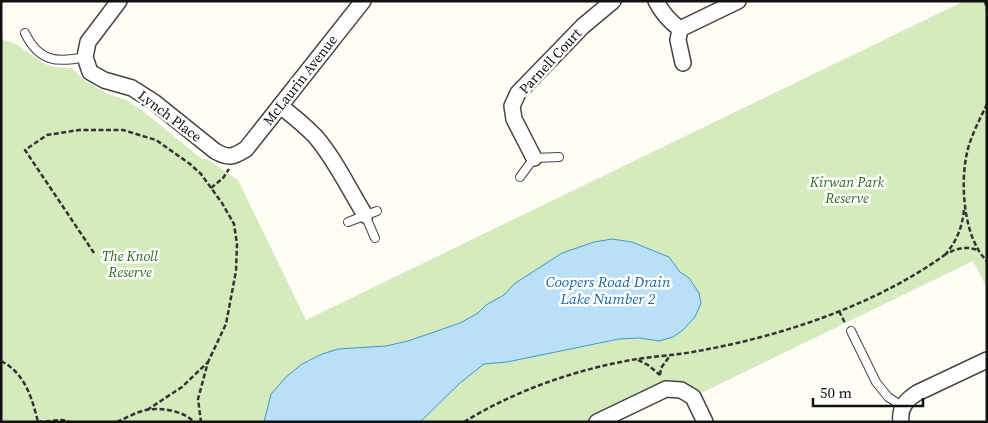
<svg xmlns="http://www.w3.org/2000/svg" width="988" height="423" font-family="'Source Serif 4',serif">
<rect width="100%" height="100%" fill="#fffdf5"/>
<!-- green -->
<path fill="#d5ebbd" d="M964 1H987V288L973 261 693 397 681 390 597 422H1V39L16 44 45 64 54 67 72 68 85 81 108 94 126 100 144 112 202 159H207L238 180 306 320Z"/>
<!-- water -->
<path fill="#b9e0f7" stroke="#3f96cf" d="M612 239 632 242 669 257 680 272 689 278 699 293 701 303 695 317 683 330 673 337 659 341 640 338 619 339 507 362 484 364 460 383 420 422H264L271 394 286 377 302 364 322 354 338 349 386 346 408 341 460 323 478 313 486 305 504 295 514 284 562 253 594 242Z"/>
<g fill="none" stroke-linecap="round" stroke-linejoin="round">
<!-- lane casing -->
<g stroke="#444" stroke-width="10">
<g id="lane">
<path d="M25 33C39 62 57 63 85 57"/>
<path d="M520 177 534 158 559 157"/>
<path d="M365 215 375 238"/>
<path d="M348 222 377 211"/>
<path d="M851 331 876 382 888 397 902 406"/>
</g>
</g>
<!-- street casing -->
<g stroke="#444" stroke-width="18">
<g id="street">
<path d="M119 1 88 42 85 57 90 72 104 80 132 88 154 102 215 151C229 159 233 157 246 149L363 1"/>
<path d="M656 1C662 13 669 21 680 29"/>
<path d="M683 63 678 40 680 29 738 1"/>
<path d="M280 106C292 115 304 125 315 136 335 159 349 189 365 215"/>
<path d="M534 158 514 119 512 106 518 93 583 26 613 1"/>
<path d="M597 422 666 389 681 390 693 397 705 422"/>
<path d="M901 422C899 408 906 400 917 393L987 360"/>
</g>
</g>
<!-- path -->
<g stroke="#333" stroke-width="2.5" stroke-dasharray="5 2.5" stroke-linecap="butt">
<path d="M985 1 987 10"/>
<path d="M987 104C979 121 969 139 966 158 961 185 964 226 978 249 980 254 984 257 987 262"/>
<path d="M211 188 223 178 229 169"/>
<path d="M964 210C962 228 957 240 946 254 958 248 965 246 978 250"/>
<path d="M94 253 25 150 47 135 79 130H123L156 140 190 164 201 174 222 203 234 224 237 244 236 271 226 324 208 362"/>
<path d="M839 311 845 323"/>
<path d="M638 360 648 365 660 375"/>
<path d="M1 361C25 373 32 398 38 422"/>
<path d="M660 375 661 368 669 357"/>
<path d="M147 410 182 387 208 362 198 399 201 422"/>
<path d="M38 422 62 420 70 422"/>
<path d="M117 422C126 418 136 412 146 410 161 407 184 411 194 422"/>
<path d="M464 422C516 390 577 369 637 359 657 356 678 355 698 351 782 336 876 305 946 254"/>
</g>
<!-- lane -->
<use href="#lane" stroke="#fff" stroke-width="8"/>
<!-- street -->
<use href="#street" stroke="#fff" stroke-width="15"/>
</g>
<g text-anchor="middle" stroke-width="5" stroke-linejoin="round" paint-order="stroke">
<!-- street labels -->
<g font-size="14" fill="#111" stroke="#fff">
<text transform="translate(550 61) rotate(-47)" y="5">Parnell Court</text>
<text transform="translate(300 80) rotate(-52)" y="5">McLaurin Avenue</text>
<text transform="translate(170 116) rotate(37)" y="5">Lynch Place</text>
</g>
<!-- park labels -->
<g font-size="14" font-style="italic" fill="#2f6b1f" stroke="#fff">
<text x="847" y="187">Kirwan Park<tspan x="847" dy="16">Reserve</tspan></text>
<text x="130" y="261">The Knoll<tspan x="130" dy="16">Reserve</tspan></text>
</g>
<!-- water labels -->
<g font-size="15" font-style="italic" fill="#1768a6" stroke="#fff">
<text x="608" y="287">Coopers Road Drain<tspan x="608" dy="17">Lake Number 2</tspan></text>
</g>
</g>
<!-- border -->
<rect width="988" height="423" fill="none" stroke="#111111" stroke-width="5"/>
<!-- scale -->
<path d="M813 398v8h110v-8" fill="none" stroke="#111111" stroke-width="2.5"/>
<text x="820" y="398" font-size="15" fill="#111111" stroke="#ffffff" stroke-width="4" paint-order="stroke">50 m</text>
</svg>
